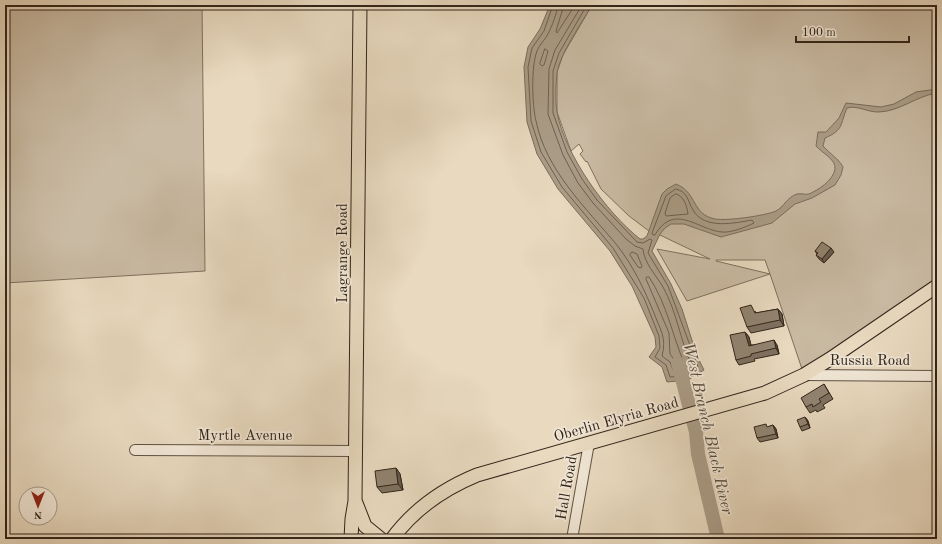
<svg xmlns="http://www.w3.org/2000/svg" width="942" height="544" font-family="'Old Standard TT',serif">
<rect width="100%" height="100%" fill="#e8d9bf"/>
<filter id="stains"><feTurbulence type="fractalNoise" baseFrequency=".005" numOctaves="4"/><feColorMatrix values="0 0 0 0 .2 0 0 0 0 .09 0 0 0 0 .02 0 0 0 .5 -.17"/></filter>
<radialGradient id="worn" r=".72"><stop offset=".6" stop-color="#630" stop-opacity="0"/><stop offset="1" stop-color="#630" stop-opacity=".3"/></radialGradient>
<!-- green -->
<g fill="#c9baa3" stroke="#7e705e" fill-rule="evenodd">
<path d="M5 5H202L205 271 5 283Z"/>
<path d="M592 5H937V286L804 375 770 274 687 301 657 249 710 259 660 235 649 231 629 216 601 189 587 161 586 162 580 154 583 151 579 144 571 151 557 112V72L563 55ZM716 260H765L770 274 716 261Z"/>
</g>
<!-- water -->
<path fill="#aa9c87" stroke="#7a6c5b" d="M550 5H592C582 23 560 53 557 73 556 84 555 101 557 112 565 155 606 212 640 239H643L647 236 662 194 667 189 676 184C698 193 691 214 715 219 727 221 764 216 776 211 784 207 787 197 797 194 801 193 806 195 809 194 818 190 833 181 835 169 836 159 822 153 816 146L818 132H826L839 118 846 103 881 107 894 104 916 92 937 89V93C916 96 899 112 878 112 867 112 857 105 847 108 840 124 844 130 825 138L823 146C830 154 838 158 843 167L841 175 835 185 812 198 795 204 772 223 721 237 684 224H671L665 228 660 234 652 251 671 284 682 309 697 356 704 370 688 380 667 382 662 367 649 357 656 347 655 337 632 286 610 251 558 189 537 154 527 122 524 67 528 47 540 29Z"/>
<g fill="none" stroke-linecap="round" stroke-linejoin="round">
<!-- shore -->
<g stroke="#6e6050" stroke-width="1">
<path d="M553 5 544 31 532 48 528 67 531 121 541 152 562 187 613 248 644 298 659 336 660 348 655 357 666 365 670 377 686 376 698 367 668 286 648 253 652 240 650 239 643 243 637 242 597 200 582 179 567 152 553 113V71L559 53 587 5"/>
<path d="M558 5C557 13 552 26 548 34 545 40 539 45 537 51 531 66 532 105 536 121 546 170 585 207 616 244 633 265 644 289 654 313 660 330 667 337 662 356L670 362 674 372H685L692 366C680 340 677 312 663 287 656 275 644 263 643 249L635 246 626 239 593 203 578 183 563 155 548 114 549 69 555 50 582 5"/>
<path d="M564 5 556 31 557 33 575 5"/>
<path d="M545 49 548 51 544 65 542 66 540 64Z"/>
<path d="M676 189C688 192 687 200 693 210 704 230 735 223 752 220L754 223C746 227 731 233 722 232 698 230 674 202 655 235H653L652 233 666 196Z"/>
<path d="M676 194C684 196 687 206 688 214L666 216 665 213 670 198Z"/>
<path d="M632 252 637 254 642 266 641 268 638 267 630 255Z"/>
<path d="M647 277H649C667 304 672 334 684 363L683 366 678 365 670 354 669 333 646 279Z"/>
</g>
<!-- river -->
<path stroke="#aa9c87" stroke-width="14" d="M678 363 696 432 698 454 718 539"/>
<!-- minor casing -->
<g stroke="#605243" stroke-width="12">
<g id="minor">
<path d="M804 375 937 376"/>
<path d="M135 450 355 451"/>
<path d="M572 539 589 443"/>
</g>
</g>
<!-- major casing -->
<g stroke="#32251a" stroke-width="15">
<g id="major">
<path d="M356 503 365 526 381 539"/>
<path d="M351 539 352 519 355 501 360 5"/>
<path d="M392 539C414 509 443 489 477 475L765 393 804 375 830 359 937 286"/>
</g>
</g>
<!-- minor -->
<use href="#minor" stroke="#f0e6d5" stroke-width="10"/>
<!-- major -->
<use href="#major" stroke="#e8d9bf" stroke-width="13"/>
</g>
<!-- wall -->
<g fill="#7d7160" stroke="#32251a">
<path d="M815 251 834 252 824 263 819 259 816 255 817 254Z"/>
<path d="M778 309 782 314 784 326 751 333 747 327 755 311 756 313Z"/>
<path d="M745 332 749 337 751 345H777L779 354 754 359 755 361 739 365 736 360Z"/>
<path d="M824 384 833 399 823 405 825 408 817 412 816 410 810 413 806 407Z"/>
<path d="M805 417 808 421 810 428 802 431 800 427Z"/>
<path d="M773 425 776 429 778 438 760 442 757 438 768 427Z"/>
<path d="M396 468 400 474 403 490 382 493 377 487Z"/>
</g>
<!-- shaded-wall -->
<g fill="#665c4e" stroke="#32251a">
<path d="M831 248 834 252 824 263 822 259Z"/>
<path d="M778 309 782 314 784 326 780 320Z"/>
<path d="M745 332 749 337 752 351 749 346Z"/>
<path d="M774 340 777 345 779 354 776 348Z"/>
<path d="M805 417 808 421 810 428 808 424Z"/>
<path d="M773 425 776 429 778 438 776 434Z"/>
<path d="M396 468 400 474 403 490 398 484Z"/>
</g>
<!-- building -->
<g fill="#918370" stroke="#32251a">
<path d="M822 242 831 248 822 259 816 255 818 253 815 251Z"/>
<path d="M751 305 755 313 778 309 780 320 747 327 740 308Z"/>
<path d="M745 332 749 346 774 340 776 348 751 354V356L736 360 730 335Z"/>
<path d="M824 384 829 393 819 399 821 402 813 407 812 404 806 407 801 398Z"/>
<path d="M805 417 808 424 800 427 797 420Z"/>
<path d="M766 424 767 427 773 425 776 434 757 438 754 427Z"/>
<path d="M396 468 398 484 377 487 375 471Z"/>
<path d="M934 529H937V539V538L933 537Z"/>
</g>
<g text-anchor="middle" stroke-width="3.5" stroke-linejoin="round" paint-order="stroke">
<!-- street labels -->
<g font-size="15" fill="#32251a" stroke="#f0e6d5">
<text transform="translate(342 253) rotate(-90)" y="5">Lagrange Road</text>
<text x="870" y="365">Russia Road</text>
<text transform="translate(616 419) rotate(-16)" y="5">Oberlin Elyria Road</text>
<text x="245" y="440">Myrtle Avenue</text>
<text transform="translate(566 488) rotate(-80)" y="5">Hall Road</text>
</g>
<!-- water labels -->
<g font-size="16" font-style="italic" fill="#56493b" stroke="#f0e6d5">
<text transform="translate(709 428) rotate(77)" y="6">West Branch Black River</text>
</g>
</g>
<!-- margin -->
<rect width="942" height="544" fill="none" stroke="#e8d9bf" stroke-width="20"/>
<rect x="6" y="6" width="930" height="532" fill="none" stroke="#32251a" stroke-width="2"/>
<rect x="10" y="10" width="922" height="524" fill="none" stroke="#32251a"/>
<!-- north arrow -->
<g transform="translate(38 506) rotate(180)"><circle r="19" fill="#f0e6d5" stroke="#a4998a"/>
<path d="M0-3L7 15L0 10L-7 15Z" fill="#8f2418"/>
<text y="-6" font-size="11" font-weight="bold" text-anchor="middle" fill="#32251a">N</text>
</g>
<!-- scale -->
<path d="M796 36v6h113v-6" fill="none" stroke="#32251a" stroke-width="2"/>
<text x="802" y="36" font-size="12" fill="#32251a" stroke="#f0e6d5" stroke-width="3" paint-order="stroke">100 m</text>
<rect width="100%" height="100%" filter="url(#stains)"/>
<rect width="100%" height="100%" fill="url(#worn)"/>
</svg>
